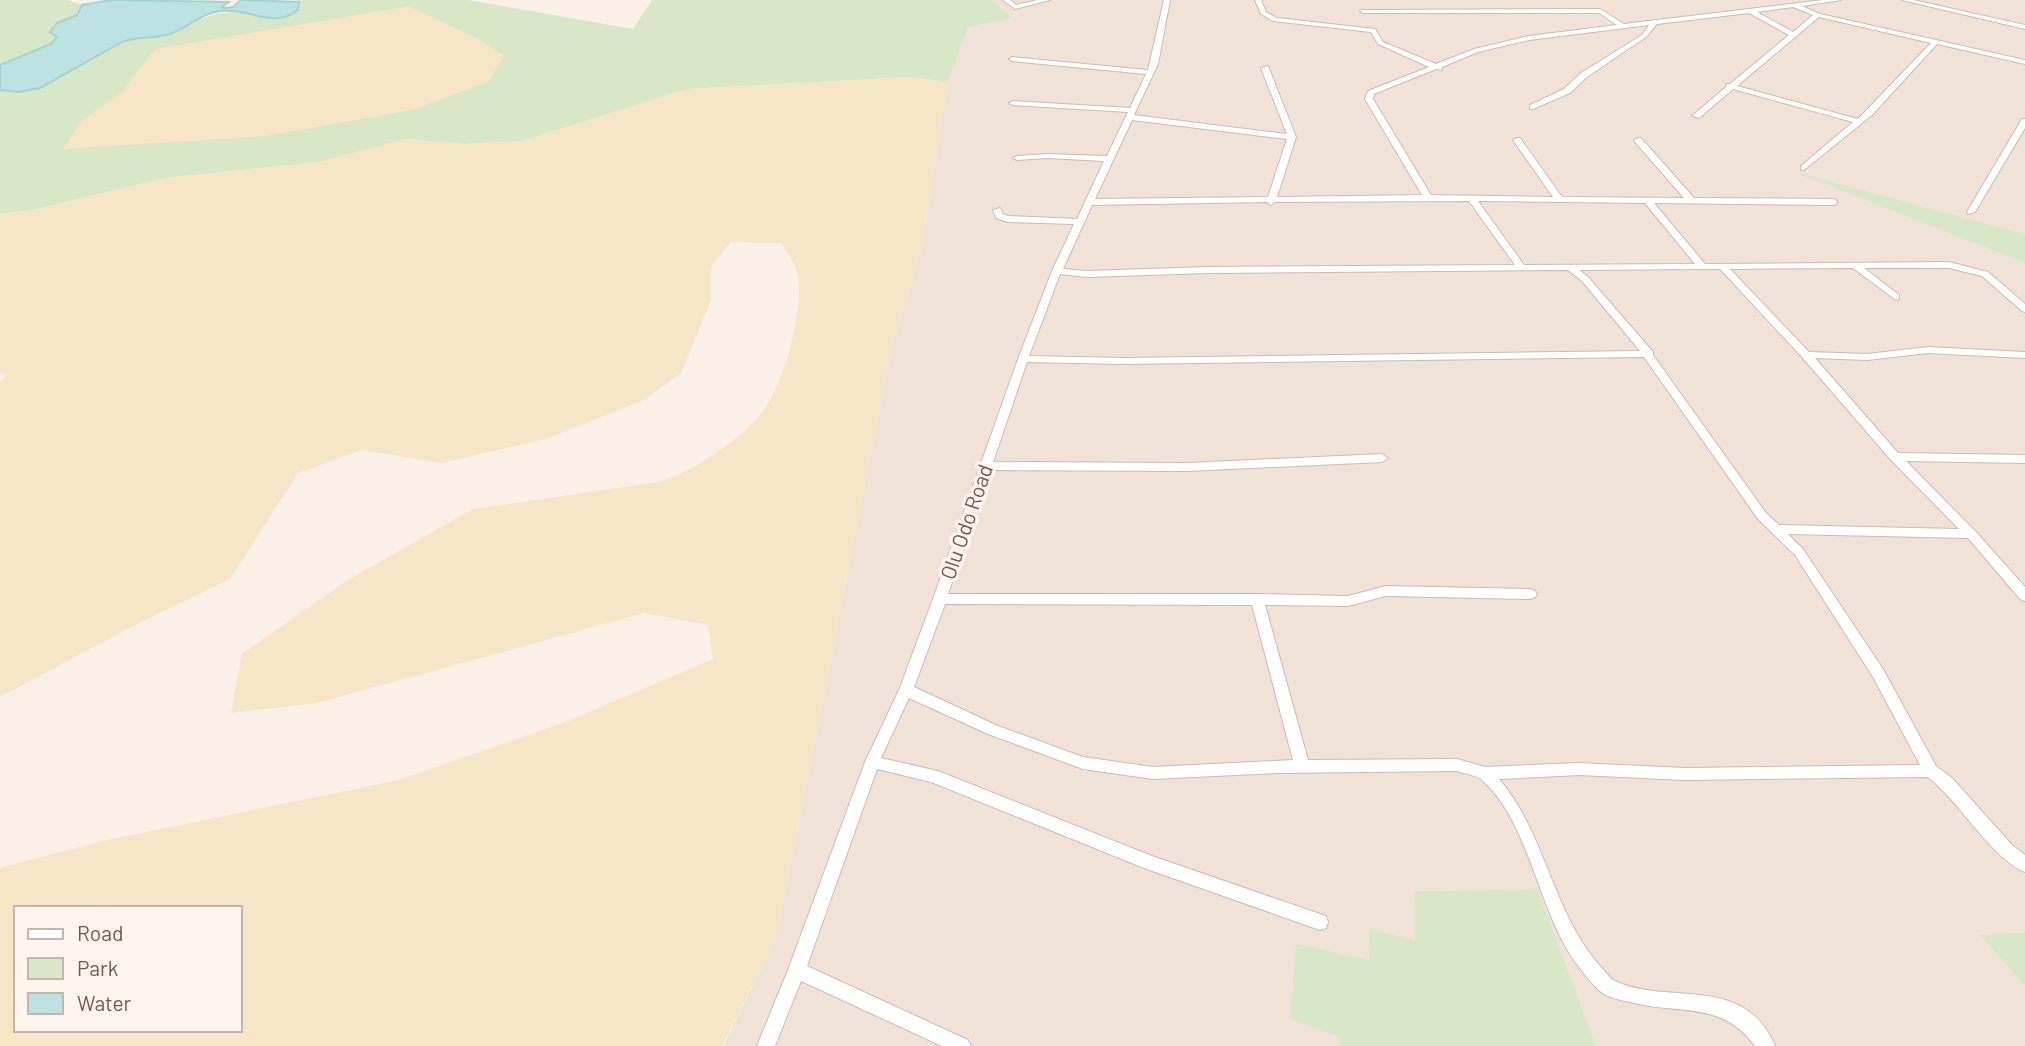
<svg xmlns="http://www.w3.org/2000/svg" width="2025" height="1046" font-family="Barlow,sans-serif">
<rect width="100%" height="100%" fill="#faf0e8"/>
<!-- residential -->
<path fill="#f1e2d7" d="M992 0H2025V234L1799 173 2025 263V932L1981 935 2025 986V1046H1596L1536 889 1414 891 1415 940 1369 960 1340 1037V1046H723L777 936 891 349 921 250 948 82 968 26 1011 17Z"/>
<!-- green -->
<g fill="#d8e7c7">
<path d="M0 0H68L82 5 77 15 57 23V36L51 44 0 65Z"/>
<path d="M297 0H468L633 29 652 0H992L1012 18 968 27 948 82 909 77 687 89 522 141 464 144 406 139 319 162 165 178 33 210 0 214V90L18 92 40 88 122 42C133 38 143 40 154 37 199 25 214 1 265 19L299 2Z"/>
<path d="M1792 171 2025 234V263Z"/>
<path d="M1537 889 1596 1046H1340V1037L1290 1019 1296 944 1369 960 1370 929 1415 940 1414 891Z"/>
<path d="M2025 932V986L1980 935Z"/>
</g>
<!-- sand -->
<g fill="#f6e5c6" fill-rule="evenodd">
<path d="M409 6 478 39 505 56 488 82 412 110 267 136 63 149 81 121 121 93 155 49Z"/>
<path d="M909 77 948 82 921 250 891 349 777 936 722 1046H0V869L3 867 107 840 399 780 568 721 713 659 708 625 644 613 317 703 231 713 242 654 348 580 473 509 659 482C693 471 728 447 754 422 782 395 804 315 798 276 796 265 787 252 781 243L731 242 711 266V300L681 373 644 400 546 439 441 463 362 450 298 473 230 579 137 624 0 697V383L7 375 0 372V214L33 210 165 178 319 162 406 139 464 144 522 141 687 89ZM16 908H240V1030H16Z"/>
</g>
<!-- water -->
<path fill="#bee2e2" stroke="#a5d2d3" stroke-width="2" d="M111 0 229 2 222 7 225 8 233 7 241 0 299 2 298 10C272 30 249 7 220 11 202 13 187 28 170 34 154 39 138 36 122 42L40 88 18 92 0 90V65L51 44 57 37 50 32 57 23 77 15 82 5Z"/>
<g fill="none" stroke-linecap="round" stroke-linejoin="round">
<!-- street casing -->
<g stroke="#cdbab2" stroke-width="2">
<g id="street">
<path d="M1003 0H1010L1016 5 1038 0H1050L1015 9Z"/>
<path d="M1164 0H1170L1158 64 1134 115 1287 134 1261 68 1268 66 1296 137 1277 197 1422 195 1365 99 1368 91 1429 67 1378 44 1371 32 1273 21 1261 14 1255 0H1261L1266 12 1277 18 1375 29 1383 42 1436 64 1474 49 1529 36 1617 25 1599 13H1363L1360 11 1361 10 1600 9 1624 24 1823 0H1841L1802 6 1820 14 2025 60V64L1937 44 1872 115 1804 170H1801V166L1853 122 1733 89 1699 118 1692 116 1726 87V84H1730L1789 35 1749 13 1657 24 1646 37 1587 77 1570 93 1533 109H1530V105L1564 89 1581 73 1642 35 1649 25 1529 40 1478 52 1442 67V70L1436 69 1374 94 1373 99 1431 195 1553 197 1513 140 1517 138H1520L1562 197 1684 198 1635 142 1634 140 1638 138H1641L1694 198 1834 199 1838 202 1834 205 1654 203 1705 264 1949 262 1988 272 2025 304V312L2022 311 1982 276 1949 268H1864L1899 295V299L1896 300 1853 268 1730 269 1809 352 1867 354 1928 347 2025 352V358L1928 353 1867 360 1815 358 1898 453 2025 455V463L1906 461 1975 531 2025 587V601L2020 599 1968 538 1788 534 1803 549 1883 669 1936 766 1952 778 2012 845 2025 855V872C1993 860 1959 801 1928 777L1685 780 1579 775 1499 779C1546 834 1552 912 1600 966 1605 971 1609 978 1615 981 1668 1006 1745 973 1775 1046H1755C1722 1000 1678 1015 1630 1002 1620 1000 1608 998 1600 991 1593 985 1585 975 1579 967 1538 915 1531 823 1482 780 1476 775 1465 774 1457 771L1278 773 1153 779 1083 769 988 734 909 698 881 758 938 771 1152 856 1320 914 1326 916 1328 922 1326 928 1320 930 1144 868 931 782 877 769 807 966 968 1040 971 1046H942L801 981 775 1046H757L788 970 865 762 899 690 933 599 1018 359 1052 271 1074 224 1007 222 996 218 993 210 1000 208 1003 214 1008 216 1077 219 1104 161 1048 158 1017 160 1013 158 1017 156 1048 154 1107 156 1128 112 1013 105 1009 103 1013 101 1130 108 1146 74 1012 61 1009 59 1012 57 1148 70ZM1793 7 1813 15 1793 32 1757 12ZM1819 17 1931 43 1858 119 1737 86ZM1132 120 1287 139 1268 197 1095 199ZM1469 201 1515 265 1208 267 1087 271 1063 269 1092 205 1267 202 1271 205 1275 202ZM1478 201 1645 203 1695 264 1524 265ZM1699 269H1720L1802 357 1891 460 1959 529 1779 525 1766 513 1653 355V352L1588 277 1579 270ZM1568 270 1582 281 1640 351 1123 358 1029 356 1060 274 1087 277 1208 273ZM1644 357 1758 519 1795 555 1873 677 1920 765 1685 768 1579 763 1485 767 1457 759 1308 760 1265 605 1348 606 1386 596 1530 599 1535 597 1537 594 1535 591 1530 589 1386 586 1348 596 1257 594H948L990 470 1188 471 1382 462 1388 458 1382 454 1188 463 993 462 1027 362 1123 364ZM945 604 1252 605 1293 760 1153 767 1083 757 998 726 914 687Z"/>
<path d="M1902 0H1913L2025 25V29Z"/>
<path d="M2022 119H2025V128L1975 212 1968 214 1967 212Z"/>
</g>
</g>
<!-- street -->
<use href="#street" fill="#fff" fill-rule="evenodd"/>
</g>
<g text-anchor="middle" stroke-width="7" stroke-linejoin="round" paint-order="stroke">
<!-- street labels -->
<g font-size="21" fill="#72564e" stroke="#fdf5ee">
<text transform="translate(967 522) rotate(-71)" y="7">Olu Odo Road</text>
</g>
</g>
<!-- legend -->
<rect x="14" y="906" width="228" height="126" fill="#fdf5ee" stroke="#c5b5ae" stroke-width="2"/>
<rect x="28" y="929" width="35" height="10" fill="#ffffff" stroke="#c5b5ae" stroke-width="2"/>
<text x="77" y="941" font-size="21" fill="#72564e">Road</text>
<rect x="28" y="958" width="35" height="21" fill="#d8e7c7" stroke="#c5b5ae" stroke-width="2"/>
<text x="77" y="976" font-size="21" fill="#72564e">Park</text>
<rect x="28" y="993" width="35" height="21" fill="#bee2e2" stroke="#c5b5ae" stroke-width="2"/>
<text x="77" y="1011" font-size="21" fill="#72564e">Water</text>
</svg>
